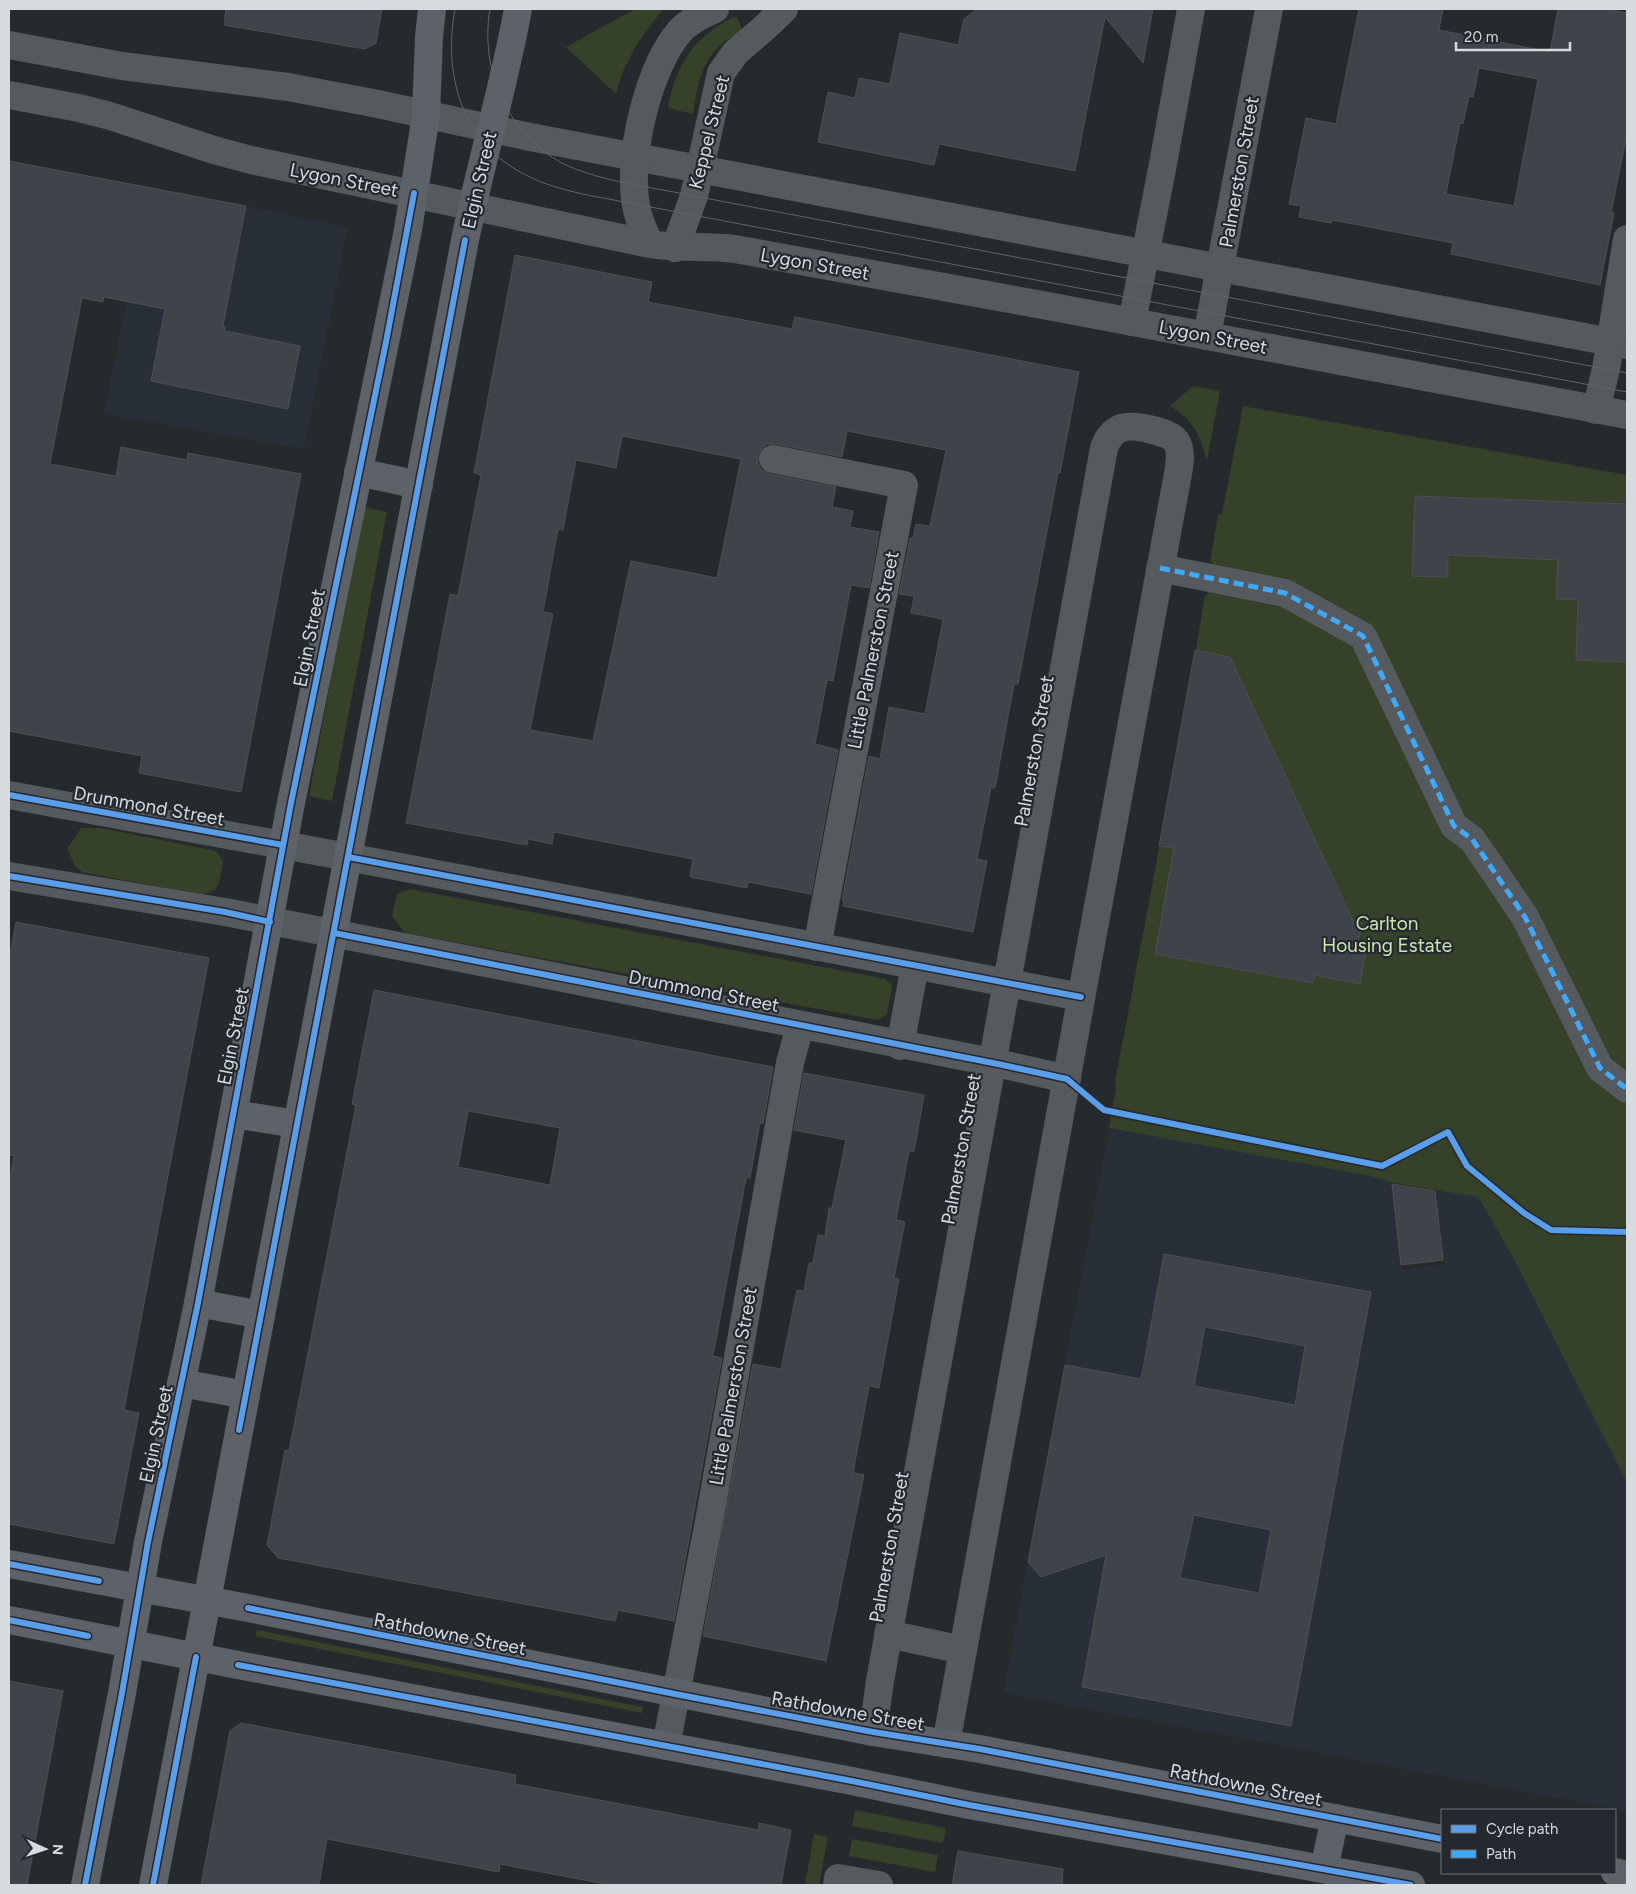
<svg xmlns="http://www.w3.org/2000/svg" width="1636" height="1894" font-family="Figtree,sans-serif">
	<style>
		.built { fill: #292f39 }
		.green { fill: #354129 }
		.building { fill: #40444a; stroke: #4d4f52; fill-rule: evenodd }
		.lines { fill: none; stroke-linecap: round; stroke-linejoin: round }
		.minor { stroke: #56595d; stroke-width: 28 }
		.major { stroke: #5e6167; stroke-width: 28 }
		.tram { stroke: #626568; stroke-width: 1 }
		.quiet { stroke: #3fa9f5; stroke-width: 5; stroke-dasharray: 10 5; stroke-linecap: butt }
		.cycleway-casing { stroke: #25292f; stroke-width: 9 }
		.cycleway { stroke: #5a9eea; stroke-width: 6 }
		.labels { text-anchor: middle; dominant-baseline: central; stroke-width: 4.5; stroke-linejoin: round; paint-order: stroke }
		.street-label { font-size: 19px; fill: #d7dade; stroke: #25292f }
		.park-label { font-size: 19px; fill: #cae7ad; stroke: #25292f }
	</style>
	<rect width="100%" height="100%" fill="#272a2d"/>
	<g class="built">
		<path d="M247,206L348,228L304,449L104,414L126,301L225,319Z"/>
		<path d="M1109,1128L1370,1176L1394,1183L1402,1270L1444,1264L1433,1186L1478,1197L1514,1259L1627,1483V1811L1003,1693Z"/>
	</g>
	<g class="green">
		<path d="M635,9H663L637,44L623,71L616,94L566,47Z"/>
		<path d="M733,17L738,18L742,30C734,36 726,39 719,46C700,65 697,89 693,114L668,108C676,63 693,39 733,17Z"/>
		<path d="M1193,386L1220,391L1207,460C1199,434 1194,420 1170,406Z"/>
		<path d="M1243,406L1627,475V1483L1514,1259L1478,1197L1394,1183L1370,1176L1109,1128L1116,1088L1115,1082L1193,668L1205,595H1207L1213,563L1210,562L1218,514H1222Z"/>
		<path d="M363,507L387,512L332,801L309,796Z"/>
		<path d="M81,828H101L216,851L223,861L219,883L215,890L202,895L82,872L75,866L67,849Z"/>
		<path d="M410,889L886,979L892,986L887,1014L878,1020L405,933L392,916L397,894Z"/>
		<path d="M257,1630L643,1707L642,1713L255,1636Z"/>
		<path d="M855,1810L946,1828L943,1843L852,1826Z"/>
		<path d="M814,1834L828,1837L819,1885H805Z"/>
		<path d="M852,1839L938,1855L935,1872L849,1856Z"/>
	</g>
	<g class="building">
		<path d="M226,9H382L376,43L365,49L224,25Z"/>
		<path d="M977,9H1153L1143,63L1105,17L1075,171L939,144L934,165L818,142L828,92L855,98L859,78L890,84L900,33L958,45L964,19Z"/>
		<path d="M1359,9H1443L1439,30L1550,52L1558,9H1604L1627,13V134L1611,213H1614L1600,285L1451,254L1453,243L1332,220L1331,223L1299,217L1301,206L1289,204L1306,118L1336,124ZM1479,68L1538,79L1514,206L1446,194L1460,123L1463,124L1469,96L1473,97Z"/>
		<path d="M9,161L246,206L223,326L225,327V331L300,346L288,409L151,381L165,309L104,297L103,302L82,298L50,464L116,476L121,447L187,460L188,453L301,474L241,792L139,773L142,756L9,731Z"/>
		<path d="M515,255L652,282L648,302L792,329L795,317L1079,372L1060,473H1058L1018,684H1014L995,788H991L977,859L987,861L973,932L843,906L844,901L842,900L869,756L880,759L889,707L925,714L943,619L911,613L914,596L899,594L910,538H913L916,524L930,526L946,450L847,431L842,457L776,444H768L762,448L758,456V464L762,470L770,474L836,487L832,507L853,511L850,527L879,532L869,588L851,585L833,681L827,680L815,744L838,750L811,894L748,882L747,888L690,877L693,859L554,832L552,844L528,839L527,845L406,823L450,594L458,596L481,475L474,473ZM622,436L741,459L717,578L631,561L593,741L530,730L553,614L543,612L558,529L563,530L576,460L616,468Z"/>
		<path d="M1415,496L1627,504V662L1576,660L1578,600L1556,599L1558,560L1448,555V577L1412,576Z"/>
		<path d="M1195,650L1230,657L1353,921L1362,923L1357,948L1366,950L1360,984L1315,975L1313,983L1155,954L1174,848L1159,846Z"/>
		<path d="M16,922L209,958L124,1410L139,1413L114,1544L9,1524V1185L14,1156L9,1155V961Z"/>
		<path d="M374,990L773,1067L763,1124L760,1123L750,1178H746L713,1356L722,1358L674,1621L618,1610L615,1621L278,1558L267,1545L285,1450L289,1451L340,1188L356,1105L352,1104ZM468,1111L560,1128L550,1185L458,1167Z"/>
		<path d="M804,1073L924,1095L914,1152L909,1151L896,1220L905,1222L894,1278L899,1279L879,1388L869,1386L853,1473L864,1475L826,1661L703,1636L753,1364L781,1369L797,1290L804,1291L809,1263H813L818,1235L825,1236L829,1208H832L846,1140L794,1130Z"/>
		<path d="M1392,1184L1435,1191L1443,1260L1401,1265Z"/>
		<path d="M1164,1254L1371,1292L1291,1726L1082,1687L1106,1555L1041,1577L1028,1562L1065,1365L1141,1379ZM1205,1327L1305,1346L1295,1405L1194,1386ZM1194,1515L1271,1530L1259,1593L1180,1578Z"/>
		<path d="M9,1681L63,1691L27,1885H9Z"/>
		<path d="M241,1723L516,1775L515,1784L758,1830L759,1823L791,1830L781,1885H610L500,1864L499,1872L327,1839L319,1885H201L230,1731Z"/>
		<path d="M958,1851L1063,1869L1062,1885H952Z"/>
	</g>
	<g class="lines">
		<g class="minor">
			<path d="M9,45L122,66L288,87L378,104L530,137L1627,345"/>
			<path d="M9,95L79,108L110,116L214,150L251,160L650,244C678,249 707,245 735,249L1048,306L1627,415"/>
			<path d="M650,244C644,232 638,219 636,205C627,157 648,68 680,31C689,21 703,14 715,9"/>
			<path d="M675,248L694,196L721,73L736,52L762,30L784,9"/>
			<path d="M1132,322L1163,164L1191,9"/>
			<path d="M1207,336L1269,9"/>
			<path d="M1596,410L1606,369L1627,239"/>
			<path d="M773,459L904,485L817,947"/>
			<path d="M1160,568L1285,593L1363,636L1454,826L1472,839L1525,917L1600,1068L1627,1089"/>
			<path d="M9,795L348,857L1081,997"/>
			<path d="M9,876L225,912L992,1062L1067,1079"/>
			<path d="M900,1046L915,966"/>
			<path d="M888,1634L963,1650"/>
			<path d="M873,1732L880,1681L1104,448C1107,439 1112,432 1121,428C1133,424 1168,431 1176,441C1183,452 1179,468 1177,479L1089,955L946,1744"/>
			<path d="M666,1746L710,1516L790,1063L800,1026"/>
			<path d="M837,1885L838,1878L879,1885"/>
		</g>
		<g class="major">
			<path d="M358,472L419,485"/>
			<path d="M233,1114L297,1124"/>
			<path d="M198,1303L261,1315"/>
			<path d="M181,1383L246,1395"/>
			<path d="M9,1564L248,1608L873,1732L980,1749L1442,1839"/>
			<path d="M9,1620L238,1665L852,1781L969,1805L1411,1885"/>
			<path d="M1324,1869L1335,1818"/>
			<path d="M1615,1872L1627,1875"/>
			<path d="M85,1885L122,1693L148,1542L198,1303L291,803L408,230L426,115L429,37L432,9"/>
			<path d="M153,1885L465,240C481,162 504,86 518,9"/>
		</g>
		<g class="tram">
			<path d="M455,9C443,74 461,142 524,174C542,184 562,189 582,194L1627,392"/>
			<path d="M490,9C478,77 515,149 581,171C617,184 657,188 694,196L1627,373"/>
		</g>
		<path class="quiet" d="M1160,568L1285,593L1363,636L1454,826L1472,839L1525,917L1600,1068L1627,1089"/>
		<g class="cycleway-casing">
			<g id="cycleway">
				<path d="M9,795L283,845"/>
				<path d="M348,857L1081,997"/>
				<path d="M9,876L225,912L270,922"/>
				<path d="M334,933L998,1064L1067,1079L1104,1110L1382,1166L1448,1132L1467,1166L1524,1213L1551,1230L1627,1232"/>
				<path d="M239,1430L465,240"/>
				<path d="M9,1564L99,1581"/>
				<path d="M248,1608L675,1694L873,1732L980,1749L1442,1839"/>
				<path d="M9,1620L88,1636"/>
				<path d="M238,1665L852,1781L969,1805L1411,1885"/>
				<path d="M85,1885L122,1693L148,1542L198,1303L291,803L386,342L414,193"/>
				<path d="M153,1885L196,1657"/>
			</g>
		</g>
		<use href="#cycleway" class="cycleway"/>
	</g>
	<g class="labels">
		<g class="street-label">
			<text transform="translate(709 132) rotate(-76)">Keppel Street</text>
			<text transform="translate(1239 172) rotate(-80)">Palmerston Street</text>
			<text transform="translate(344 180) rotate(11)">Lygon Street</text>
			<text transform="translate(479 180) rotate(-77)">Elgin Street</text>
			<text transform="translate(815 264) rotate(10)">Lygon Street</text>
			<text transform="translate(1213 337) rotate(11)">Lygon Street</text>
			<text transform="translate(309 638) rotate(-79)">Elgin Street</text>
			<text transform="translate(873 650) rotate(-79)">Little Palmerston Street</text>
			<text transform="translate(1034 751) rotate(-80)">Palmerston Street</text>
			<text transform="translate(149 806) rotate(10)">Drummond Street</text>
			<text transform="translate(704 991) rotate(11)">Drummond Street</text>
			<text transform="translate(233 1036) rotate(-79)">Elgin Street</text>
			<text transform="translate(961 1149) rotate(-80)">Palmerston Street</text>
			<text transform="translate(733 1386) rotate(-80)">Little Palmerston Street</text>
			<text transform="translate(156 1434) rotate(-78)">Elgin Street</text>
			<text transform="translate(889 1547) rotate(-80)">Palmerston Street</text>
			<text transform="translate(450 1634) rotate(11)">Rathdowne Street</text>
			<text transform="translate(848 1711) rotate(10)">Rathdowne Street</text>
			<text transform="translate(1246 1785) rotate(11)">Rathdowne Street</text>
		</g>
		<g class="park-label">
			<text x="1387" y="923">Carlton<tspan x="1387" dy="22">Housing Estate</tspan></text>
		</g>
	</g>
	<rect width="1636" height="1894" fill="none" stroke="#d7dade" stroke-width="20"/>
	<rect x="1441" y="1809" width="175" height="65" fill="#25292f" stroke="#6c7075"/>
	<rect x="1451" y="1825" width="25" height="8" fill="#5a9eea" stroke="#6c7075"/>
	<text x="1486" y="1834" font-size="15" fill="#d7dade">Cycle path</text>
	<rect x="1451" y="1850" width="25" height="8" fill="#3fa9f5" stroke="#6c7075"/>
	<text x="1486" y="1859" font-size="15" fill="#d7dade">Path</text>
	<g transform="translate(45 1849) rotate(93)" stroke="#25292f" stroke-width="4" paint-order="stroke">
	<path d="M0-4L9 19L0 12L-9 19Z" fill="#d7dade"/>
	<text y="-8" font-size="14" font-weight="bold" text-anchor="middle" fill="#d7dade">N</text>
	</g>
	<path d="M1456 42v8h114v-8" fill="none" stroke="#d7dade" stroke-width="2.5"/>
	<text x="1464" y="42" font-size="15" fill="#d7dade" stroke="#25292f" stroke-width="4" paint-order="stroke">20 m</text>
</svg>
